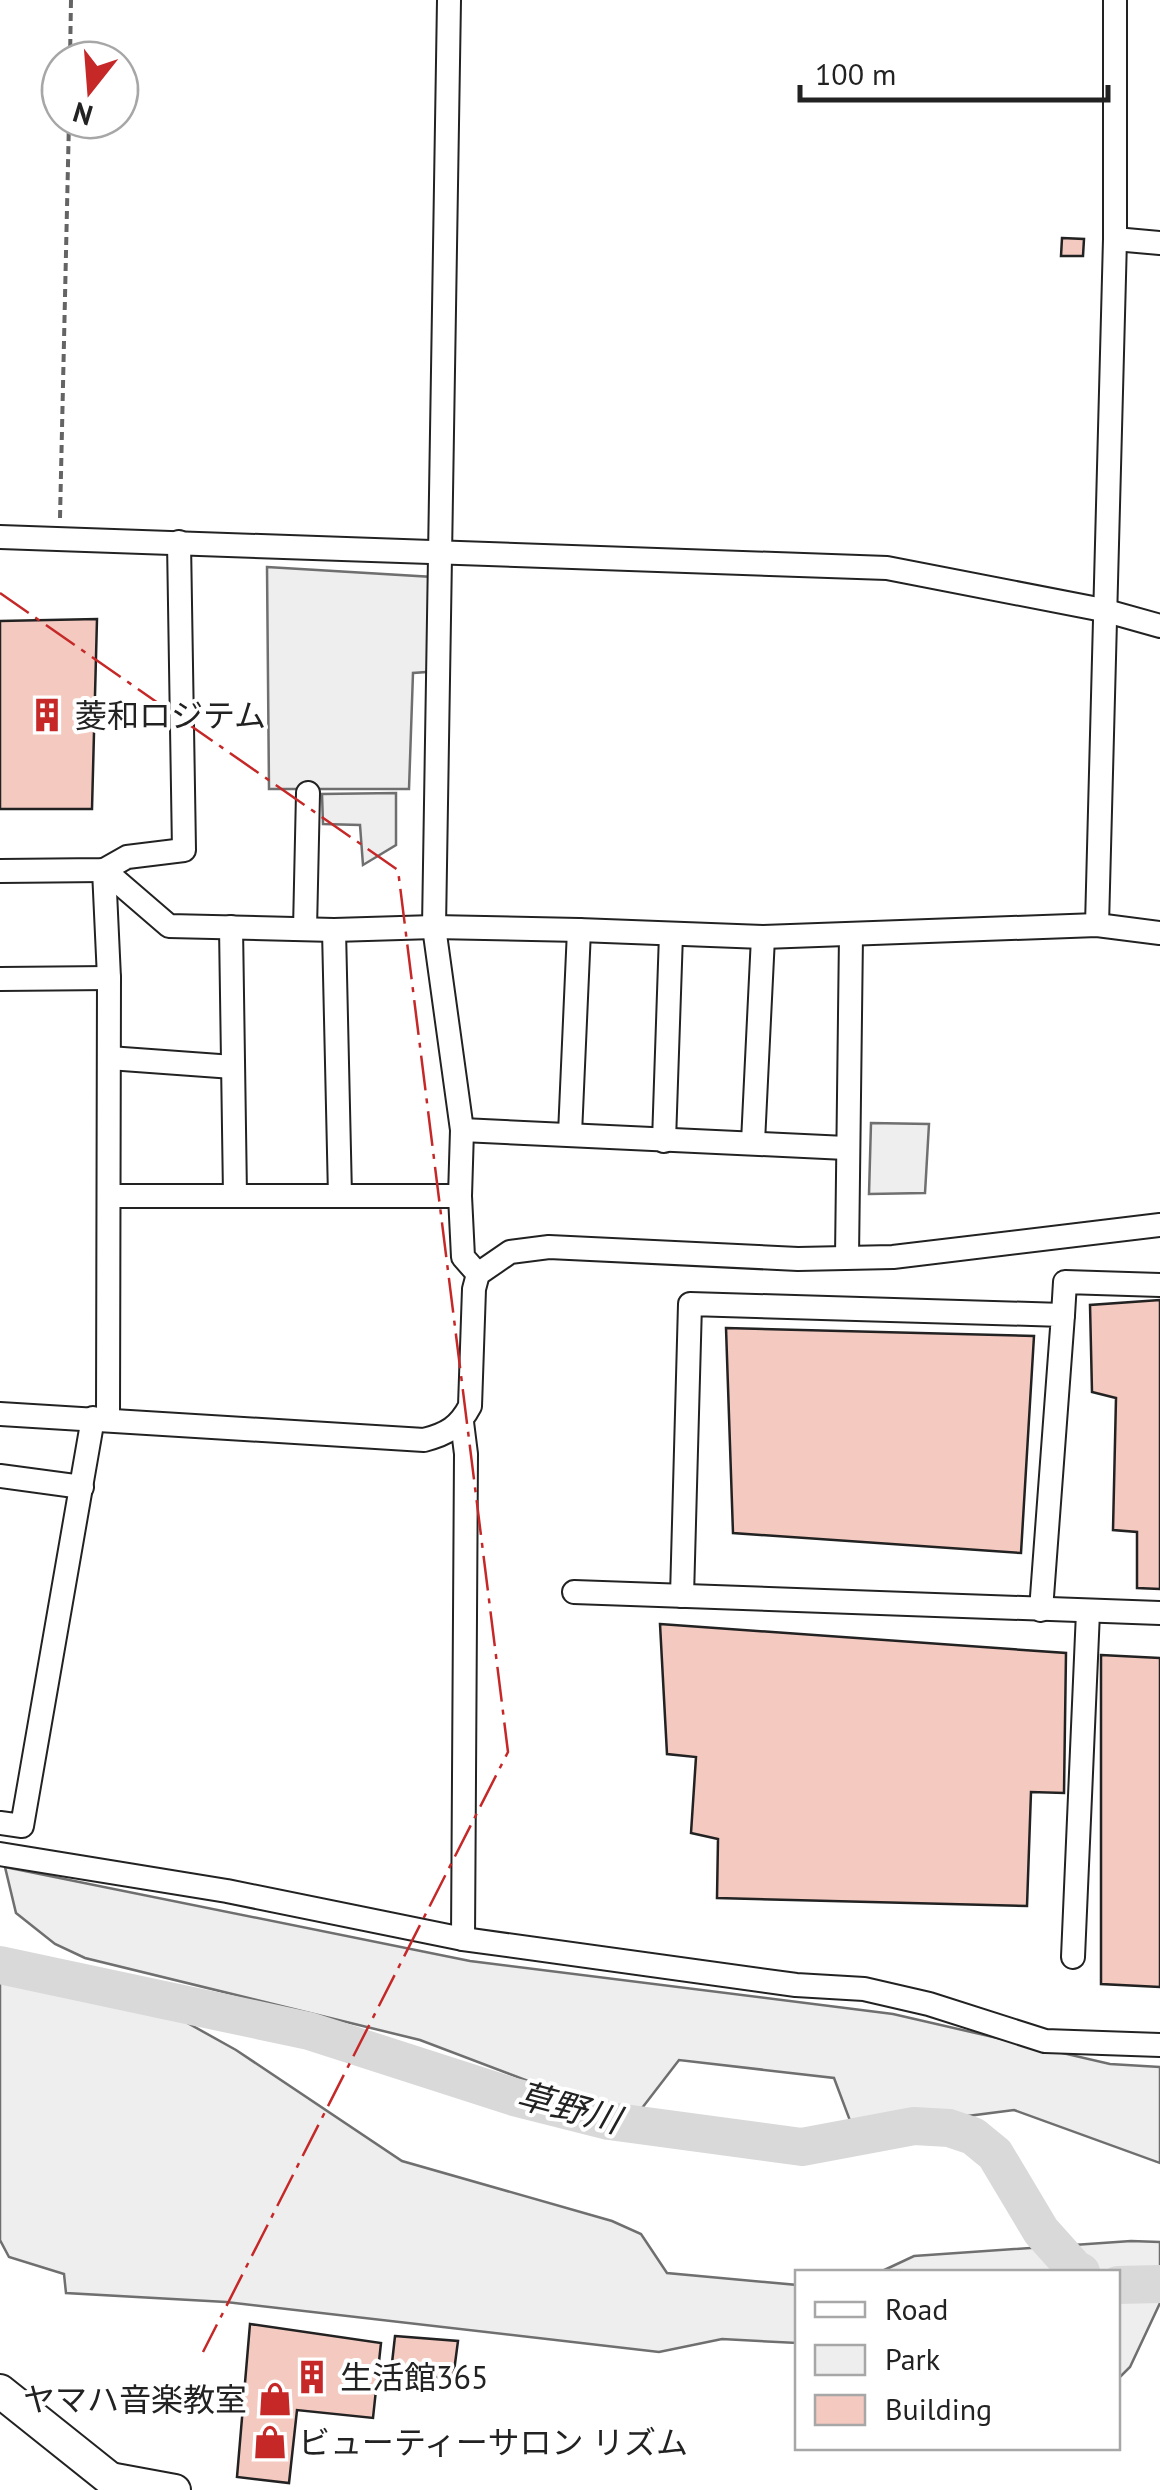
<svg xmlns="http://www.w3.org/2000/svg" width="1160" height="2490" font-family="'PT Sans','Noto Sans JP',sans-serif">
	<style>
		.green { fill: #eee; stroke: #6f6f6f; stroke-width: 2.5 }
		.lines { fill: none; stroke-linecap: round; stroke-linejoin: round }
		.river { stroke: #d9d9d9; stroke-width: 38 }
		.building { fill: #f3c9c0; stroke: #222; stroke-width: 2.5 }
		.minor-casing { stroke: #222; stroke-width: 26 }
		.major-casing { stroke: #222; stroke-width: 34 }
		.highway-casing { stroke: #222; stroke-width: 36 }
		.path { stroke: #646464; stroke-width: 4; stroke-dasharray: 8 5; stroke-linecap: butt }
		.minor { stroke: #fff; stroke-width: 22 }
		.major { stroke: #fff; stroke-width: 30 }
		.highway { stroke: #fff; stroke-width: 32 }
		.power { stroke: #c62828; stroke-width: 2.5; stroke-dasharray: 35 8 5 8; stroke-linecap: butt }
		.labels { text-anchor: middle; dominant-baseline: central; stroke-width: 8; stroke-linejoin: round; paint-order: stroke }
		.poi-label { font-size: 32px; fill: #222; stroke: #fff; text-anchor: start }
		.water-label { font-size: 35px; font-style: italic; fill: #222; stroke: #fff }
	</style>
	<rect width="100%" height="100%" fill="#fff"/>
	<g class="green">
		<path d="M267,567L433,577L441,671L413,673L409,789H269Z"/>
		<path d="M396,793V845L363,865L360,825L323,824L322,794Z"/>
		<path d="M871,1123L929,1124L925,1193L869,1194Z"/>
		<path d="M5,1867L470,1961L893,2014L1110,2064L1160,2067V2163L1014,2110L968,2116L956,2144L852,2126L834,2078L679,2060L639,2112L607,2111L420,2040L85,1958L55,1944L16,1913Z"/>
		<path d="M0,1982L157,2006L236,2050L402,2161L612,2221L641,2234L667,2273L797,2285V2343L722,2339L659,2352L226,2302L66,2293L64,2274L9,2257L0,2240Z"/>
		<path d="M1131,2241L1160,2242V2303L1130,2367L1118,2379V2272H880L914,2256Z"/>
	</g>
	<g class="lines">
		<g class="river">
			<path d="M0,1965L309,2031L514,2097L609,2121L802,2147L914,2126L949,2128L973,2136L995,2154L1041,2231L1075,2269L1081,2272"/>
			<path d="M1118,2285L1160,2284"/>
		</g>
	</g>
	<g class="building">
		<path d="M1062,238L1084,239L1083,256H1061Z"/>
		<path d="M97,619L92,809H0V621Z"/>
		<path d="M1160,1300V1589L1137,1588V1532L1113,1530L1116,1398L1092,1392L1090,1305Z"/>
		<path d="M726,1328L1034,1336L1021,1553L733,1533Z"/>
		<path d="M660,1624L1066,1653L1064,1793L1031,1792L1027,1906L717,1898L718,1839L691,1833L696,1757L667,1754Z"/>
		<path d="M1101,1655L1160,1658V1987L1101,1984Z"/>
		<path d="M250,2324L381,2343L373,2418L297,2410L289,2483L237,2477Z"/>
		<path d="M395,2336L458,2341L453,2379L391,2372Z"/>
	</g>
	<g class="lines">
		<g class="minor-casing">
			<g id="minor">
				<path d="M449,0L434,927L462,1130L460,1196L463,1257L478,1274"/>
				<path d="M1115,239L1160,243"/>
				<path d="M0,537L887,568L1103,610L1160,626"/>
				<path d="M104,870L169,926L334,930L434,927L579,930L763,937L1097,925L1160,933"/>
				<path d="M104,870L109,978L108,1418"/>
				<path d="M0,871L104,870L127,857L184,850L179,542"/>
				<path d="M1097,925L1115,239V0"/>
				<path d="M231,927L235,1195"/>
				<path d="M305,929L308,793"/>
				<path d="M334,930L340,1196"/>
				<path d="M0,979L109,978"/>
				<path d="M109,1058L233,1067"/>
				<path d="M462,1130L846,1148"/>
				<path d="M570,1134L579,930"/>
				<path d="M664,1141L671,934"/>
				<path d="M753,1142L763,937"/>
				<path d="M111,1196H460"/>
				<path d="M847,1257L851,935"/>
				<path d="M1063,1315L1065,1282L1160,1285"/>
				<path d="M0,1414L424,1440C447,1434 459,1427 470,1406L474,1289L478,1274L510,1252L549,1247L798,1259L893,1257L1160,1225"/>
				<path d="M462,1422L466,1454L463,1939"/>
				<path d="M0,1476L82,1487"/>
				<path d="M574,1592L1160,1613"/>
				<path d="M682,1596L690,1304L1063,1315L1041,1610"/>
				<path d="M0,1823L22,1826L93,1418"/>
				<path d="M0,1854L227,1891L463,1939L796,1985L864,1989L929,2004L1045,2041L1160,2045"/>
				<path d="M1073,1957L1088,1612"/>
			</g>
		</g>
		<g class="major-casing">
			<path id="major" d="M110,2478L175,2490"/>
		</g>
		<g class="highway-casing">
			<path id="highway" d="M0,2391L124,2490"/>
		</g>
		<g class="path">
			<path d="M70,60L71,0"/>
			<path d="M60,518L69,120"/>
		</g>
		<use href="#minor" class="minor"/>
		<use href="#major" class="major"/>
		<use href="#highway" class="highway"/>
		<path class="power" d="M0,593L398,870L508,1752L203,2352"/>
	</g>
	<defs>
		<g id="building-bare" transform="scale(2.7)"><path d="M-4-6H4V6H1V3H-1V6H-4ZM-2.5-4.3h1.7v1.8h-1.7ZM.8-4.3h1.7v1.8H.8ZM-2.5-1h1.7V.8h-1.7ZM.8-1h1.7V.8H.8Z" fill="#c62828" stroke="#fff" stroke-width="2.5" paint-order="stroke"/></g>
		<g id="shop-bare" transform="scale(2.7)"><path d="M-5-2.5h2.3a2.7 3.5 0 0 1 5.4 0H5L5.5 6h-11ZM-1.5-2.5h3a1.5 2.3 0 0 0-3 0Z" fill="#c62828" stroke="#fff" stroke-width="2.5" paint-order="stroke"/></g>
	</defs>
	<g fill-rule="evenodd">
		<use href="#building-bare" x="47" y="715"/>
		<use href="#building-bare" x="312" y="2377"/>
		<use href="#shop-bare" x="275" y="2399"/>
		<use href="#shop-bare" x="270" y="2442"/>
	</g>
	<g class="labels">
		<g class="poi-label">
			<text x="75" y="715">菱和ロジテム</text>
			<text x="340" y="2377">生活館365</text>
			<text x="247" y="2399" text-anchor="end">ヤマハ音楽教室</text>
			<text x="298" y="2442">ビューティーサロン リズム</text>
		</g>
		<g class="water-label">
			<text transform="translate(569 2107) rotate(15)">草野川</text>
		</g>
	</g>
	<rect x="795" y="2270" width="325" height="180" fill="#ffffff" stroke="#a7a7a7" stroke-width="2.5"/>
	<rect x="815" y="2302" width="50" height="15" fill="#ffffff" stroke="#a7a7a7" stroke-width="2.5"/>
	<text x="885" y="2320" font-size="30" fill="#222222">Road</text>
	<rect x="815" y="2345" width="50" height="30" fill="#eeeeee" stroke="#a7a7a7" stroke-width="2.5"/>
	<text x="885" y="2370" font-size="30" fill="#222222">Park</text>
	<rect x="815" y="2395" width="50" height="30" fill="#f3c9c0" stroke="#a7a7a7" stroke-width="2.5"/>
	<text x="885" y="2420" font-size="30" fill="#222222">Building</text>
	<g transform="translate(90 90) rotate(197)"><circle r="48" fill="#ffffff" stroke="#a7a7a7" stroke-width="2.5"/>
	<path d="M0-8L18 38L0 25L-18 38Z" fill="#c62828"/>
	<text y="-15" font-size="28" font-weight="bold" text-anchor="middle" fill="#222222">N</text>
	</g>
	<path d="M800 85v15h308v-15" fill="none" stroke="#222222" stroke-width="5"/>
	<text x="815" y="85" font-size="30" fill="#222222" stroke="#ffffff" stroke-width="8" paint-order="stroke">100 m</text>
</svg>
